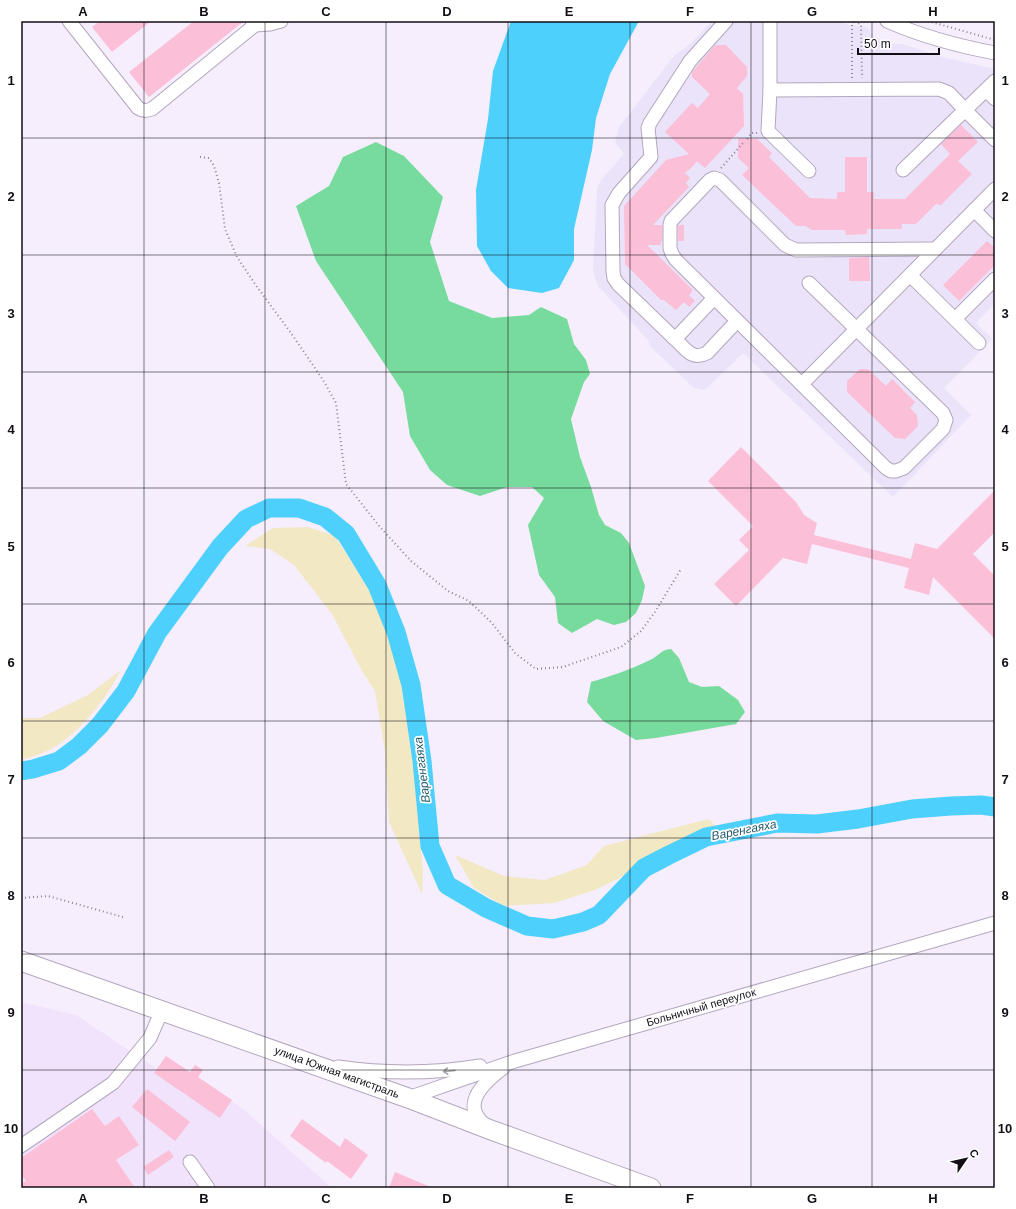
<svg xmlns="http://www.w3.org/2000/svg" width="1016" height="1209" font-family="Arial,sans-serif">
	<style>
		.commercial { fill: #ebe3f9 }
		.built { fill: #f1e3fc }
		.green { fill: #78db9e }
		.sand { fill: #f2e8c3 }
		.water { fill: #4ed0fc }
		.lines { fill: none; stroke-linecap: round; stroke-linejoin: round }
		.river { stroke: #4ed0fc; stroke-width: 19 }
		.building { fill: #fbbfd8 }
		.minor-casing { stroke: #b3a6be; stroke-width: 15 }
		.highway-casing { stroke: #b3a6be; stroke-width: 21 }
		.path { stroke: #8c8692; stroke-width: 2; stroke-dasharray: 1 3; stroke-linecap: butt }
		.minor { stroke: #fff; stroke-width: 13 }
		.highway { stroke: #fff; stroke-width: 19 }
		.oneway { stroke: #a19fa2 }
		.grid { fill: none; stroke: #130e16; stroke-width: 1; stroke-opacity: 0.55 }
		.labels { text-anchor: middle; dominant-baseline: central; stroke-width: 3.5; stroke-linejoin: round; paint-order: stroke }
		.street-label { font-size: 11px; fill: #130e16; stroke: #fff }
		.water-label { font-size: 12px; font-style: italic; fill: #285d6f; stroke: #fff }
		.neatline { fill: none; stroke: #130e16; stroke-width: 1.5 }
		.grid-label { font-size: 13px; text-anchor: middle; font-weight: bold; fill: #130e16 }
	</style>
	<rect width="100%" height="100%" fill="#f6eefd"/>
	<path class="commercial" d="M712,21H840L848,25L867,27L875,38L893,44H902L946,58L995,69V199L992,202L995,206V304L976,323L992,339L944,388L971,415L893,497L743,353L705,390L694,388L651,347L648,340L598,286L593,272L597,188L601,180L624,154L615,142L619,127L674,56L691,43Z"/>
	<path class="built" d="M21,1002L76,1015L157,1069L166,1056L190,1072L195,1065L203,1070L198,1077L243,1109L332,1188H21Z"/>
	<g class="green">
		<path d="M376,142L404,156L443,197L430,242L449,301L492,318L529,315L541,307L567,319L574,344L586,360L590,374L584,382L571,419L580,457L591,487L599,515L605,525L621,533L629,543L645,586L642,600L636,613L626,622L614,625L597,619L572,633L558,623L555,597L539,575L528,525L544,498L532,487H507L480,496L447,485L430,470L410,436L403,392L316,261L296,206L329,186L343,157Z"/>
		<path d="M671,649L679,658L689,682L702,687L719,686L738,700L745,712L736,724L656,738L636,740L603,721L587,702L591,682C611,676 630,670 650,660C659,656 660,650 671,649Z"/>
	</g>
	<g class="sand">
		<path d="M308,527L335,536L379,606L399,671L413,763L423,873L422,894L389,822L385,752L375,691L362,671L332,614L294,565L270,549L245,546L273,528Z"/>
		<path d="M121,670C105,700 81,732 51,749C44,753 34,756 25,759H21V718H40L88,695Z"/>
		<path d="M708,819L715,825L643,863L638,869L595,890L554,903L504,906L474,888L455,855L504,876L545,880L587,865L604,846Z"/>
	</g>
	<path class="water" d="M511,21H639L610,74L596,118L592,150L574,229V260L559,288L542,293L508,288L491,271L477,246L476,190L488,119L493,71Z"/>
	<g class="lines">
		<path class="river" d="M21,771L33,769L59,761L79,746L100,725L126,691L157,633L220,547L246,519L269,508H299L325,517L346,534L377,585L396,632L411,685L422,761L430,846L447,885L486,908L527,926L553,929L583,922L599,915L644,868L669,855L706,837L777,823L817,824L858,819L912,809L951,806L981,805L995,807"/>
	</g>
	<g class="building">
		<path d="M100,21H151L112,52L92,27Z"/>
		<path d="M194,21H244L149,97L129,72Z"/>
		<path d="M715,45H726L747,67V76L737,88L743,94L744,126L705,168L697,161L691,168L685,173L690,178L686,183L689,187L653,225H662V241H661V245H647L693,290L689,295L695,301L689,307L684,302L676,310L664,300H661L625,264L624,206L666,160L689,154L665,132L692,103L698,108L710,94L692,77V72Z"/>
		<path d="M961,125L978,142L958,161L972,174L941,205L936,204L916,224H902V229H867V234L846,235L845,230H812L805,226H796L742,175L749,168L738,158V138L757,139L772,153L769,157L810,198L837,199V192H845V157H867V192H874V199H905L950,154L941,144Z"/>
		<rect x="678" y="225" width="6" height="16"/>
		<path d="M987,241L995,248V265L959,301L943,285Z"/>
		<path d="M869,257L870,281H849V258Z"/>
		<path d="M860,369H868L886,386L892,379L915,402L910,408L917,415L918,426L905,439L895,438L847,392V381Z"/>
		<path d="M741,447L796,502L804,515L817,523L814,535L911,559L915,543L937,549L995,490V532L973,554L995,576V639L933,577L929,595L904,588L909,568L812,544L807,564L783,558L736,606L714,584L749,550L739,540L753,526L708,481Z"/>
		<path d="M166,1056L190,1072L195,1065L203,1070L198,1077L232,1100L220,1118L154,1073Z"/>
		<path d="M147,1089L190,1122L175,1141L132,1107Z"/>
		<path d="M92,1109L105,1126L119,1116L139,1145L116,1160L135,1188H21V1184L26,1181L21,1174V1158Z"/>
		<path d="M302,1119L340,1147L345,1138L368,1155L351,1179L327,1161L326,1163L290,1136Z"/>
		<path d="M169,1150L174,1157L148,1175L143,1167Z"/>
		<path d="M395,1172L433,1188H389Z"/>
	</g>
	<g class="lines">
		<g class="minor-casing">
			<g id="minor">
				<path d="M69,21L138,108C143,111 146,111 152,109L255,25L252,21"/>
				<path d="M770,21V90L939,89L949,93L965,110L903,170"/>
				<path d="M887,21C921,36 958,46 995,53"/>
				<path d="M255,25L270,24L281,21"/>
				<path d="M995,81L965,110L995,140"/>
				<path d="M770,90L768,131L809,171"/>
				<path d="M986,90L995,99"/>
				<path d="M974,210L995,231"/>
				<path d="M910,275L979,343"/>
				<path d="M809,283L943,413L946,420L943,429L904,468L896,471H891L886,468L676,260L672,254L670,248V225L671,221L710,180L714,178L720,180L785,245L796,250L935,249"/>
				<path d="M714,298L675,339L618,284L614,278L613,271L612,205L619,193L651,157L648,128L650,123L690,61L726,21"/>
				<path d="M955,319L995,279"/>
				<path d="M675,339C686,349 692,361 707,353L737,321"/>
				<path d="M802,384L995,189"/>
				<path d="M338,1067C387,1074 431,1074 480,1066"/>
				<path d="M408,1098L515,1061L995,923"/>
				<path d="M488,1127C458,1106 483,1083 503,1068"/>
				<path d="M21,1146L113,1083L150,1038L162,1010"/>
				<path d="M190,1162L208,1188"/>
			</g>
		</g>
		<g class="highway-casing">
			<path id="highway" d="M21,961L408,1098L491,1130L651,1188"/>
		</g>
		<g class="path">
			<path d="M855,21L861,25L862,78"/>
			<path d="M928,21L995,40"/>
			<path d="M852,78V23L855,21"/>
			<path d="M747,139L752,133H757"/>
			<path d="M200,157L209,158L214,166L219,183L225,229L237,257L255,284L291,333L323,380L336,403L346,484L380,527L411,561L448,591L469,601L492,623L515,653L536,669L563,667L621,647L641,631L655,612L681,569"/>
			<path d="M721,168L743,143"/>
			<path d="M21,898L48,896L123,917"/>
		</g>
		<use href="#minor" class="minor"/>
		<use href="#highway" class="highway"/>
	</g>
	<defs><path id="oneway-shaft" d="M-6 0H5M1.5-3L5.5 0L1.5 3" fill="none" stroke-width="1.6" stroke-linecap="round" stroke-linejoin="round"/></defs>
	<use class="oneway" href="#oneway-shaft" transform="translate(449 1071) rotate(175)"/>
	<path class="grid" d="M144,21V1188M265,21V1188M386,21V1188M508,21V1188M630,21V1188M751,21V1188M872,21V1188M21,138H995M21,255H995M21,372H995M21,488H995M21,604H995M21,721H995M21,838H995M21,954H995M21,1070H995"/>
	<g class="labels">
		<g class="street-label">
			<text transform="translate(701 1007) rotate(-16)">Больничный переулок</text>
			<text transform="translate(337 1072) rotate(20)">улица Южная магистраль</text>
		</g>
		<g class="water-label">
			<text transform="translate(422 770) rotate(-97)">Варенгаяха</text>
			<text transform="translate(744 830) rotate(-11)">Варенгаяха</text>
		</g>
	</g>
	<rect width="1016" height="1209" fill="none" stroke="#ffffff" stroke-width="44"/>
	<g transform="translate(966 1159) rotate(56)" stroke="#ffffff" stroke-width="3" paint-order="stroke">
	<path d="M0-3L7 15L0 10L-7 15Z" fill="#130e16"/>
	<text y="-6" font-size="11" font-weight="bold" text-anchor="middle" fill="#130e16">С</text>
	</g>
	<path d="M858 48v6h81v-6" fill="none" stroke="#130e16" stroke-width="2"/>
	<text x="864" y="48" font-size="12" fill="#130e16" stroke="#ffffff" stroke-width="3" paint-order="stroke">50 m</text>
	<rect x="22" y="22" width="972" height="1165" class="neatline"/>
	<g class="grid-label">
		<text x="83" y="16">A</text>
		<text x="204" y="16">B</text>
		<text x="326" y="16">C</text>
		<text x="447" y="16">D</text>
		<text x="569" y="16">E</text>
		<text x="690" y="16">F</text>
		<text x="812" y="16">G</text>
		<text x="933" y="16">H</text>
		<text x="11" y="85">1</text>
		<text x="1005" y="85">1</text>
		<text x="11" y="201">2</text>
		<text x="1005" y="201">2</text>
		<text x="11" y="318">3</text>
		<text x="1005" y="318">3</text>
		<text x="11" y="434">4</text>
		<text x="1005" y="434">4</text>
		<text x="11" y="551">5</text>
		<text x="1005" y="551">5</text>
		<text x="11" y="667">6</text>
		<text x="1005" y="667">6</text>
		<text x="11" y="784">7</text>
		<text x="1005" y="784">7</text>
		<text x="11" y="900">8</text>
		<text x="1005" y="900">8</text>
		<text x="11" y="1017">9</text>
		<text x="1005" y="1017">9</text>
		<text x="11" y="1133">10</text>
		<text x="1005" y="1133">10</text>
		<text x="83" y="1203">A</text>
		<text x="204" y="1203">B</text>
		<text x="326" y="1203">C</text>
		<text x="447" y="1203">D</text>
		<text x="569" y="1203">E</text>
		<text x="690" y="1203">F</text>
		<text x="812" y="1203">G</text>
		<text x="933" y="1203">H</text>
	</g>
</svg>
